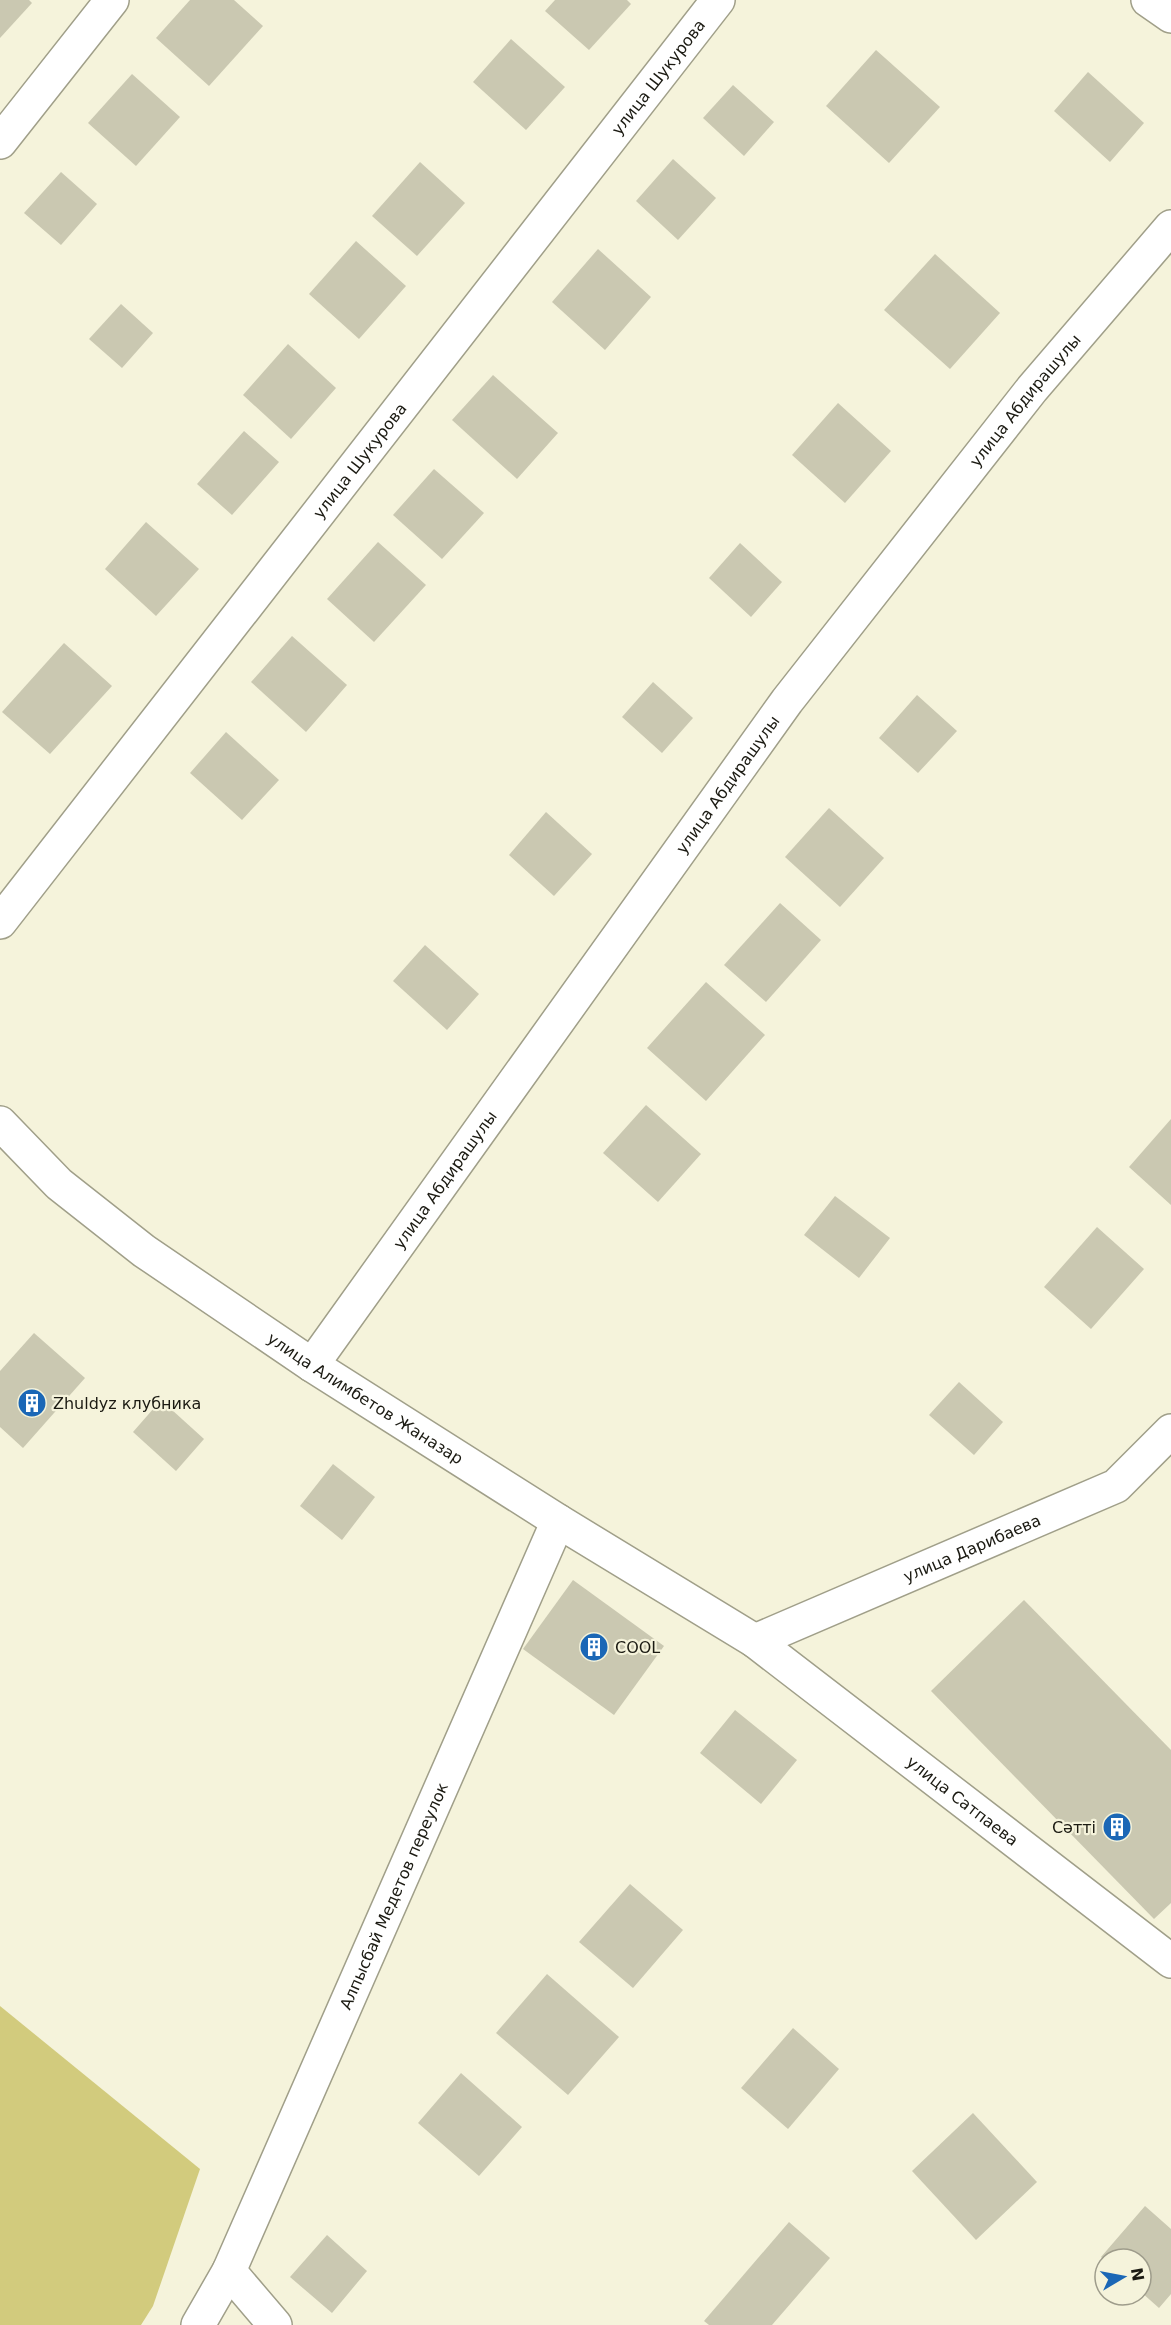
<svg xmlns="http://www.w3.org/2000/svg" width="1171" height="2325" font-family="'DejaVu Sans',sans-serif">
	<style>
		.green { fill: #d2cb7d }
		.building { fill: #cac8b1 }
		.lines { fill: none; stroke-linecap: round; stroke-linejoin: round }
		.minor-casing { stroke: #a09f89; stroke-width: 36 }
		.minor { stroke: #fff; stroke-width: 33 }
		.labels { text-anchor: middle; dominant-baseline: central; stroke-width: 4.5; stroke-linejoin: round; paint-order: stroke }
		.street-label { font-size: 16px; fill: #1b1a12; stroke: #f5f3db }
		.poi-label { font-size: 16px; fill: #1b1a12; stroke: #f5f3db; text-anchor: start }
	</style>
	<rect width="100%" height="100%" fill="#f5f3db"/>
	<path class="green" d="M0,2006L200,2169L153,2306L141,2325H0Z"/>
	<g class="building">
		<path d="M0,0H29L32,3L0,38Z"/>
		<path d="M190,0H234L263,26L209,86L156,38Z"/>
		<path d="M555,0H627L631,4L589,50L545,11Z"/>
		<path d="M511,39L565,87L526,130L473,82Z"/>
		<path d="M876,50L940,107L889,163L826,106Z"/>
		<path d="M1088,72L1144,123L1110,162L1054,111Z"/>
		<path d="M132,74L180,117L136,166L88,123Z"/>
		<path d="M733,85L774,122L744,156L703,118Z"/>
		<path d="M673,159L716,198L678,240L636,201Z"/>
		<path d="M420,162L465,203L417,256L372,216Z"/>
		<path d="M61,172L97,204L61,245L24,213Z"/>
		<path d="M356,241L406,286L359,339L309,294Z"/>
		<path d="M598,249L651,297L605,350L552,302Z"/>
		<path d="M935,254L1000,313L950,369L884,310Z"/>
		<path d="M121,304L153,333L122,368L89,339Z"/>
		<path d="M288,344L336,388L291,439L243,395Z"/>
		<path d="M493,375L558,433L517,479L452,420Z"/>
		<path d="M838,403L891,451L845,503L792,455Z"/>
		<path d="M244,431L279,462L232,515L197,484Z"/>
		<path d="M434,469L484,513L442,559L393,515Z"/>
		<path d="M146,522L199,569L156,616L105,569Z"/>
		<path d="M378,542L426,585L374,642L327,599Z"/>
		<path d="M740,543L782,582L751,617L709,578Z"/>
		<path d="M292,636L347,685L306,732L251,682Z"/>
		<path d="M64,643L112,686L50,754L2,712Z"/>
		<path d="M653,682L693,718L662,753L622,717Z"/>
		<path d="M917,695L957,731L918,773L879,738Z"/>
		<path d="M226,732L279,780L242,820L190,773Z"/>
		<path d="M829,808L884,858L840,907L785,857Z"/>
		<path d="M546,812L592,854L554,896L509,855Z"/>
		<path d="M780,903L821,940L766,1002L724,965Z"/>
		<path d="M425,945L479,994L447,1030L393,981Z"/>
		<path d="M706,982L765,1035L706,1101L647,1048Z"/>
		<path d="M646,1105L701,1154L658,1202L603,1153Z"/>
		<path d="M1171,1119V1205L1129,1167Z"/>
		<path d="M835,1196L890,1238L859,1278L804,1235Z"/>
		<path d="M1097,1227L1144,1269L1091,1329L1044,1287Z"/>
		<path d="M34,1333L85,1378L23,1448L0,1427V1371Z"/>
		<path d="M959,1382L1003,1422L974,1455L929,1415Z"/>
		<path d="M161,1400L204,1439L176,1471L133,1432Z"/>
		<path d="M333,1464L375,1497L342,1540L300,1506Z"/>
		<path d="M573,1580L664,1646L614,1715L523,1649Z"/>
		<path d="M1024,1600L1171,1750V1903L1154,1919L931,1691Z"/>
		<path d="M735,1710L797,1760L761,1804L700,1753Z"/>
		<path d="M630,1884L683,1930L633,1988L579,1942Z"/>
		<path d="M547,1974L619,2037L568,2095L496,2033Z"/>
		<path d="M793,2028L839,2069L788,2129L741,2088Z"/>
		<path d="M461,2073L522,2127L479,2176L418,2123Z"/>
		<path d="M973,2113L1037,2182L976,2240L912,2171Z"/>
		<path d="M1145,2206L1171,2229V2294L1159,2308L1141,2292V2259H1105V2261L1101,2257Z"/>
		<path d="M789,2222L830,2258L772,2325H709L704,2321Z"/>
		<path d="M327,2235L367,2271L332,2313L290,2277Z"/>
	</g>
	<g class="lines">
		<g class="minor-casing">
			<g id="minor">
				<path d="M1148,0L1171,16"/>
				<path d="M0,142L112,0"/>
				<path id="s1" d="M0,922L718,0"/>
				<path id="s2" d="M0,1123L59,1184L144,1251L312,1365L558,1521L755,1641L1171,1961"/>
				<path id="s3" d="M312,1365L787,701L1032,389L1171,227"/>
				<path id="s4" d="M755,1641L1116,1486L1171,1431"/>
				<path d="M229,2271L275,2325"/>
				<path id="s5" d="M198,2325L229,2271L558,1521"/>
			</g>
		</g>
		<use href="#minor" class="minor"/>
	</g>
	<defs>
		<g id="building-disc" transform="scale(1.5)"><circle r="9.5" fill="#1b67b6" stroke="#f5f3db"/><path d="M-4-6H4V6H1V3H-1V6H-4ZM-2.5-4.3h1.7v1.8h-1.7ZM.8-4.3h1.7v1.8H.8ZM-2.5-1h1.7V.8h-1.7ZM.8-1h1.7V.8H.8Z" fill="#fff"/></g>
	</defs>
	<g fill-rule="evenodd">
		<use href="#building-disc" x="32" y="1403"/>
		<use href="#building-disc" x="594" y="1647"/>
		<use href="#building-disc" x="1117" y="1827"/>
	</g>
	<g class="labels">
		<g class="street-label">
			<text stroke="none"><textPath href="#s1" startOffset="1071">улица Шукурова</textPath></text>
			<text stroke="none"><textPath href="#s3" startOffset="1200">улица Абдирашулы</textPath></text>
			<text stroke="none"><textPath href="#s1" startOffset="585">улица Шукурова</textPath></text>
			<text stroke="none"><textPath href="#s3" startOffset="714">улица Абдирашулы</textPath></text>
			<text stroke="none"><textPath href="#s3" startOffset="228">улица Абдирашулы</textPath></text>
			<text stroke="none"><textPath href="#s2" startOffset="459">улица Алимбетов Жаназар</textPath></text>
			<text stroke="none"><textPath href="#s4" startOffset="236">улица Дарибаева</textPath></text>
			<text stroke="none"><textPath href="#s2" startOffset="1180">улица Сатпаева</textPath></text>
			<text stroke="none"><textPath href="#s5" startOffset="472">Алпысбай Медетов переулок</textPath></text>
		</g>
		<g class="poi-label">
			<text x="53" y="1403">Zhuldyz клубника</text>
			<text x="615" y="1647">COOL</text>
			<text x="1096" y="1827" text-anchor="end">Сәтті</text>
		</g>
	</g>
	<g transform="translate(1123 2277) rotate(80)"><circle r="28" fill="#f5f3db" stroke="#9e9c8b" stroke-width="1.5"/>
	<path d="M0-4.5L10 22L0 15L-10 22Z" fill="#1b67b6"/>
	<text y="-9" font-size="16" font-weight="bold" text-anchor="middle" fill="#1b1a12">N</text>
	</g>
</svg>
